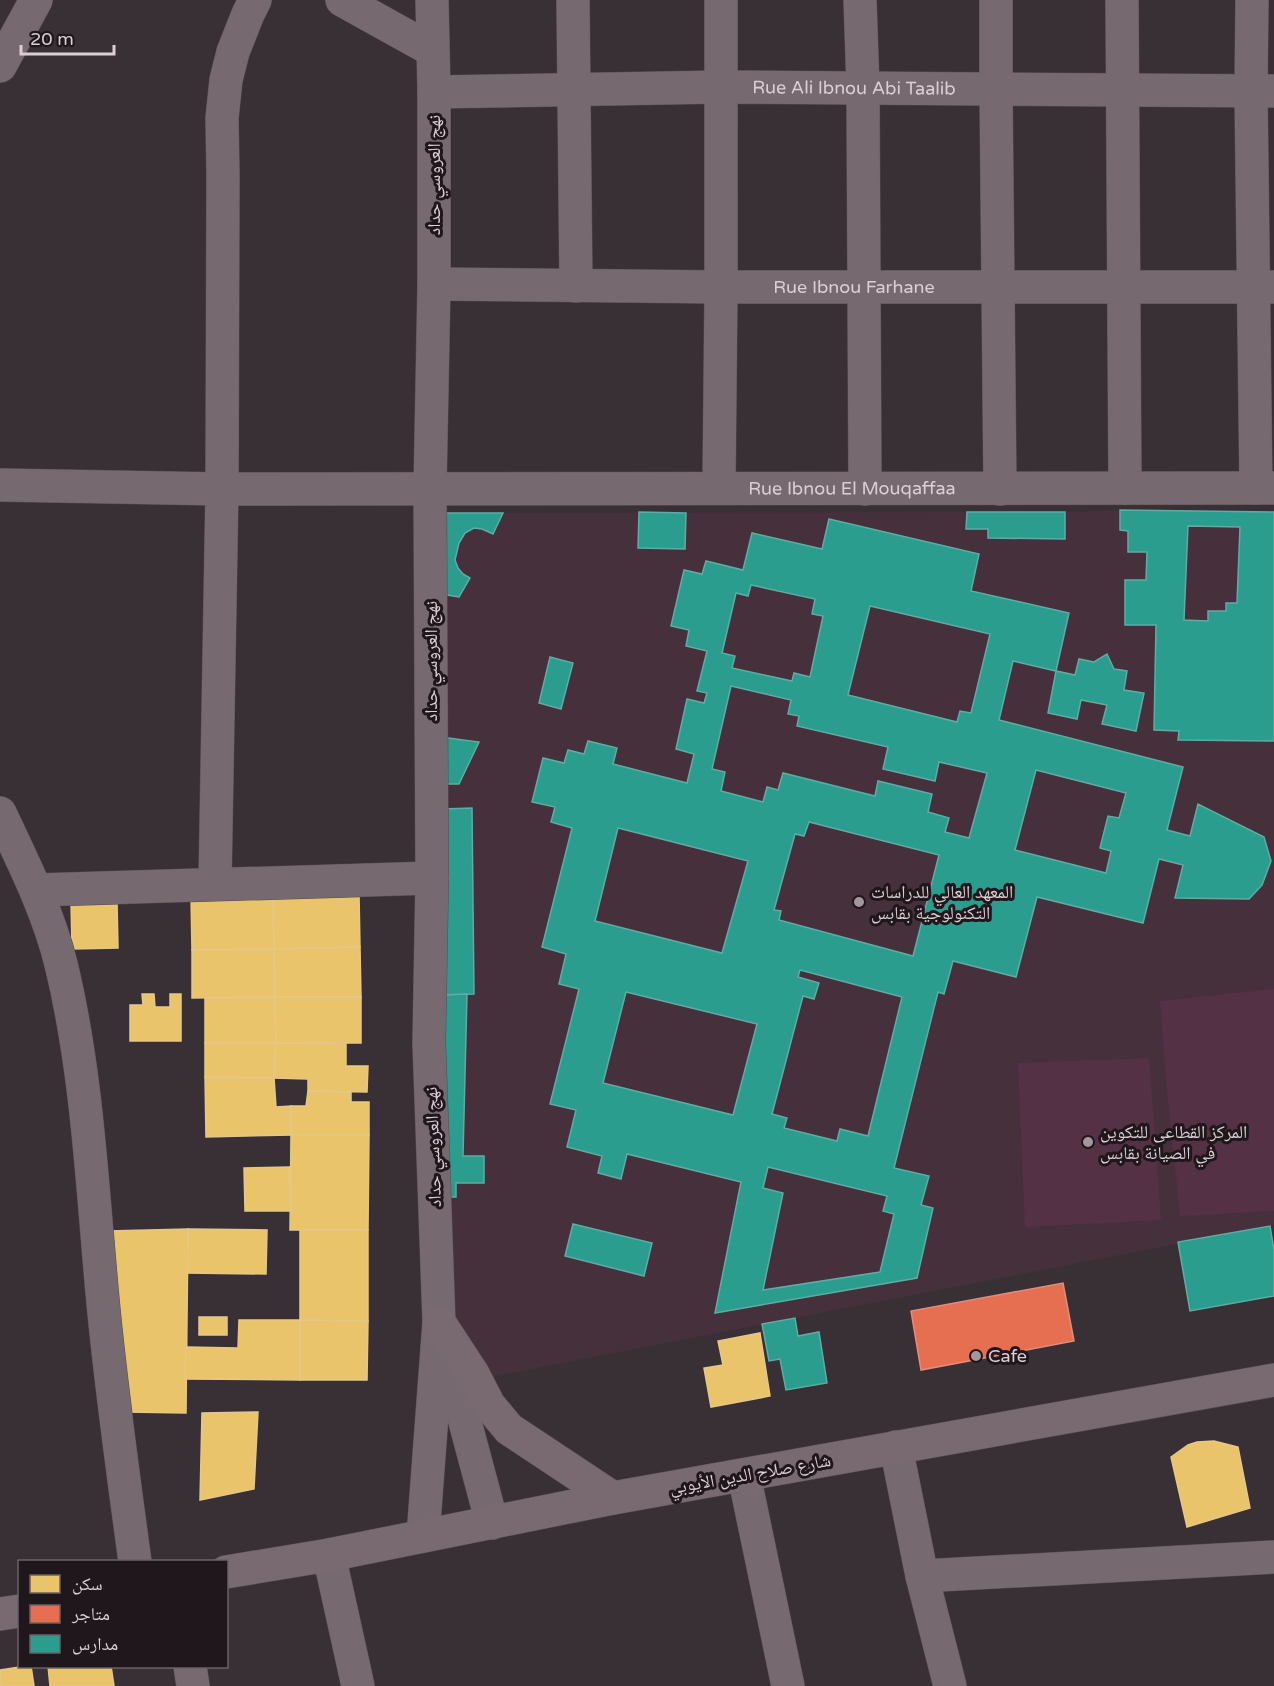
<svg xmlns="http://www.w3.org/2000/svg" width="1274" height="1686" font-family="'Varela Round','Noto Naskh Arabic',sans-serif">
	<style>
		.built { fill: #46303c }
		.green { fill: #553145 }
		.homes { fill: #e9c46a; stroke: #e5c78a; stroke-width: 1.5 }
		.shops { fill: #e76f51; stroke: #e38c79; stroke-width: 1.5 }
		.schools { fill: #2a9d8f; stroke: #5faca4; stroke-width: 1.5; fill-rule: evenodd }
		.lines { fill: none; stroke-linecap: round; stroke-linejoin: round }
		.minor-casing { stroke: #554d52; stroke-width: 34 }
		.major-casing { stroke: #554d52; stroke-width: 34 }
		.minor { stroke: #776970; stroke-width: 33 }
		.major { stroke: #796971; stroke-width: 33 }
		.poi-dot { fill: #a2979d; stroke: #1f171b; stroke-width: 2 }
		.labels { text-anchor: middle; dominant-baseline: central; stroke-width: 6; stroke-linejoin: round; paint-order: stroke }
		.street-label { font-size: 18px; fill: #dbcfd5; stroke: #1f171b }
		.poi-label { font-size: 18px; fill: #dbcfd5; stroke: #1f171b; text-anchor: start }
	</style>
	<rect width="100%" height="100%" fill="#393035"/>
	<path class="built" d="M1120,510L1274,512V1225L490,1377L441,1342L440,513L1065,512Z"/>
	<g class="green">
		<path d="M1274,989V1211L1180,1216L1168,1100L1160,1001Z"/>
		<path d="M1149,1058L1161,1220L1025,1227L1018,1063Z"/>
	</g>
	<g class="homes">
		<path d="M273,894L274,949L192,950L191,896Z"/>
		<path d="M273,894H359L360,947L274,949Z"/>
		<path d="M117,901L118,948L72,949L71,902Z"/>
		<path d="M360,947L361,997H275L274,949Z"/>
		<path d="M274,949L275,997L192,998V950Z"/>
		<path d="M142,994H154L155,1007H170V994H181V1041H130V1005H143Z"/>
		<path d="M275,997L276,1043H205V998Z"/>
		<path d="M275,997H361V1043H276Z"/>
		<path d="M205,1043H276L274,1078L205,1077Z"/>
		<path d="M276,1043L346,1044V1066H368L367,1092L308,1091V1079L274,1078Z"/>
		<path d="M205,1077L274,1078L276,1107L291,1106V1135L206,1137Z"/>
		<path d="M308,1091L351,1092V1102H369V1135H291V1106H306Z"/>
		<path d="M291,1135H369L368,1230H290Z"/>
		<path d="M290,1167L291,1211H245L244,1168Z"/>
		<path d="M188,1229L267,1230L266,1274L186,1273Z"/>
		<path d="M188,1229L186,1413L126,1412L108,1231Z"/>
		<path d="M300,1230H368V1321L300,1320Z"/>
		<rect x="199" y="1317" width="28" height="18"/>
		<path d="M239,1320H300V1380L185,1379L186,1347L238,1348Z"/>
		<path d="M300,1320L368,1321L367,1380H300Z"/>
		<path d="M760,1333L770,1396L711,1407L704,1368L723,1365L718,1341Z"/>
		<path d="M258,1412L254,1489L200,1500L202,1413Z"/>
		<path d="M1214,1441L1238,1447L1250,1508L1187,1527L1171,1457L1188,1445L1197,1442Z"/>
		<path d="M26,1666H31L34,1686H0V1670Z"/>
		<path d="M48,1666H111L114,1686H50Z"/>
	</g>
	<path class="shops" d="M1063,1283L1074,1341L921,1370L911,1311Z"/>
	<g class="schools">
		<path d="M1120,510L1274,512V741L1178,740L1179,731L1154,730L1156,625H1125V580H1146L1147,552H1128V531L1120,530ZM1188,526L1240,527L1237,603H1226V611H1208V621L1184,620Z"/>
		<path d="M639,512L686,513L685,549L638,548Z"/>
		<path d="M967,512H1065V539L988,538V529H966Z"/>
		<path d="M440,513H503L493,534L482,529L474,528L465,533L459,543L455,560L458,568L463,574L470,578L459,597L441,594Z"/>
		<path d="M829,519L979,554L971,591L1069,613L1056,671L1013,661L999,720L1183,767L1167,830L1190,836L1198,804L1264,837L1271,861L1262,885L1249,899L1175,898L1183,865L1159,859L1143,923L1037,897L1016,977L953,961L944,994L938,992L894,1168L929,1176L921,1205L933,1208L917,1278L715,1313L741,1182L627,1154L621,1179L598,1173L602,1156L567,1147L576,1110L550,1104L579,989L559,984L566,954L542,947L572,828L551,822L555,807L532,802L543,758L564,763L568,750L584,754L588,741L617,748L613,764L687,783L694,754L676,749L687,699L704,703L707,693L697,691L707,651L686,646L689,630L671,626L684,570L702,574L706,561L743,570L752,533L822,549ZM751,585L815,599L812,614L823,616L810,677L794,673L792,681L732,668L735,656L722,653L736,593L748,596ZM870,606L990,634L971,713L960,711L957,722L848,695ZM731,686L791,700L788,714L799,716L797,726L888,747L883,769L935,781L939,762L987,773L969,838L945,832L949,818L928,812L932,794L878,781L875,796L783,773L778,790L767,787L763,802L721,791L725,772L712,769ZM1036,770L1126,793L1119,818L1108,816L1100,848L1111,851L1106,873L1015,850ZM809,822L939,855L913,956L779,920L781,911L774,910L795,834L804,836ZM618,828L748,861L722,953L595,921ZM800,970L902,997L868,1136L840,1129L837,1141L784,1128L787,1118L772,1114L803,996L814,999L819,983L798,977ZM626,992L757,1024L733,1115L603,1083ZM768,1167L887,1196L883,1211L894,1214L880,1272L763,1290L783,1193L763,1188Z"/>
		<path d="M1107,654L1114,669L1127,671L1124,690L1144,693L1136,731L1102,724L1107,705L1081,700L1077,719L1048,713L1056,671L1075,675L1079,659L1094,662Z"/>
		<path d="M550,657L573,663L561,709L539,703Z"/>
		<path d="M441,737L479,742L459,784H442Z"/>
		<path d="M472,808L474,994L444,995L442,809Z"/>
		<path d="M467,994L463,1156H484V1183H456V1197H438L444,995Z"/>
		<path d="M573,1224L652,1243L644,1276L565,1256Z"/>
		<path d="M1270,1226L1274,1250V1296L1190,1311L1178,1242Z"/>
		<path d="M795,1318L798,1336L819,1332L827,1383L786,1390L780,1359L769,1361L762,1324Z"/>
	</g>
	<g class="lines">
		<g class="minor-casing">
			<g id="minor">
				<path d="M342,0L432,50"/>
				<path d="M573,0L576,286"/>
				<path d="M860,0L863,87L865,489"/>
				<path d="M996,0V88L1000,489"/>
				<path d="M1122,0L1125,488"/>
				<path d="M1252,0L1251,91L1256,488"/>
				<path d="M0,66L36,0"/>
				<path id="s1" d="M434,92L721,87L1274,91"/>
				<path id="s2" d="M434,284L721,287H1274"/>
				<path id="s3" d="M0,485L222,489L1274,488"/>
				<path d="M719,488L721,287V0"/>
				<path d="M0,813C23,862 48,911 61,964C87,1071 92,1183 102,1292C110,1382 123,1472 135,1562"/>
				<path d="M215,884L222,489L223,175L222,118L226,80L233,52L248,14L255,0"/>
				<path d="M36,890L432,878"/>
				<path d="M445,1347L492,1523"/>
				<path d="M896,1447L922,1576L950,1686"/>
				<path d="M744,1475L788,1686"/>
				<path d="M423,1536L439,1322L429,1043L432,878L430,490L434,284V92L432,0"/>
				<path d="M329,1555L358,1686"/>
				<path d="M922,1576L1274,1557"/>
				<path d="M190,1666L193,1686"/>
			</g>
		</g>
		<g class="major-casing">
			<g id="major">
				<path d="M439,1322L473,1374L489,1405L509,1429L613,1498"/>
				<path d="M226,1572L329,1555L613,1498L1274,1380"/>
				<path d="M0,1614L20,1611"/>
			</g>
		</g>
		<use href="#minor" class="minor"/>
		<use href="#major" class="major"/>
	</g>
	<g class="poi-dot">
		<circle cx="859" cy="902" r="6"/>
		<circle cx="1088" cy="1142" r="6"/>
		<circle cx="976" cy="1356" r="6"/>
	</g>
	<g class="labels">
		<g class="street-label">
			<text stroke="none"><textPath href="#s1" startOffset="420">Rue Ali Ibnou Abi Taalib</textPath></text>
			<text transform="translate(434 175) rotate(-90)">نهج العروسي حداد</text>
			<text stroke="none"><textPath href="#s2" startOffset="420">Rue Ibnou Farhane</textPath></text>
			<text stroke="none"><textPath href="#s3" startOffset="852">Rue Ibnou El Mouqaffaa</textPath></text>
			<text transform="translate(431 661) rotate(-90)">نهج العروسي حداد</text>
			<text transform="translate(433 1147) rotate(-92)">نهج العروسي حداد</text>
			<text transform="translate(750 1474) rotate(-10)">شارع صلاح الدين الأيوبي</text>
		</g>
		<g class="poi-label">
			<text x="871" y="892">المعهد العالي للدراسات<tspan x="871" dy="21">التكنولوجية بقابس</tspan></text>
			<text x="1100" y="1132">المركز القطاعى للتكوين<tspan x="1100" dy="21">في الصيانة بقابس</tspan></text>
			<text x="988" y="1356">Cafe</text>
		</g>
	</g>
	<rect x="18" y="1560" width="210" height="108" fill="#1f171b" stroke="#6a6165" stroke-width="1.5"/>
	<rect x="30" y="1575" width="30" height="18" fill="#e9c46a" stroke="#6a6165" stroke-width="1.5"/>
	<text x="72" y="1590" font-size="18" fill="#dbcfd5">سكن</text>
	<rect x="30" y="1605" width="30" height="18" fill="#e76f51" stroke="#6a6165" stroke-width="1.5"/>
	<text x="72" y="1620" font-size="18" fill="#dbcfd5">متاجر</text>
	<rect x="30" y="1635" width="30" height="18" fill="#2a9d8f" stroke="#6a6165" stroke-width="1.5"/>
	<text x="72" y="1650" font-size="18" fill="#dbcfd5">مدارس</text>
	<path d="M21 45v9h93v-9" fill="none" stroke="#dbcfd5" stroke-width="3"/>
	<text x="30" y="45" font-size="18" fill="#dbcfd5" stroke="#1f171b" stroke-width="4.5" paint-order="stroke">20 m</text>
</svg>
